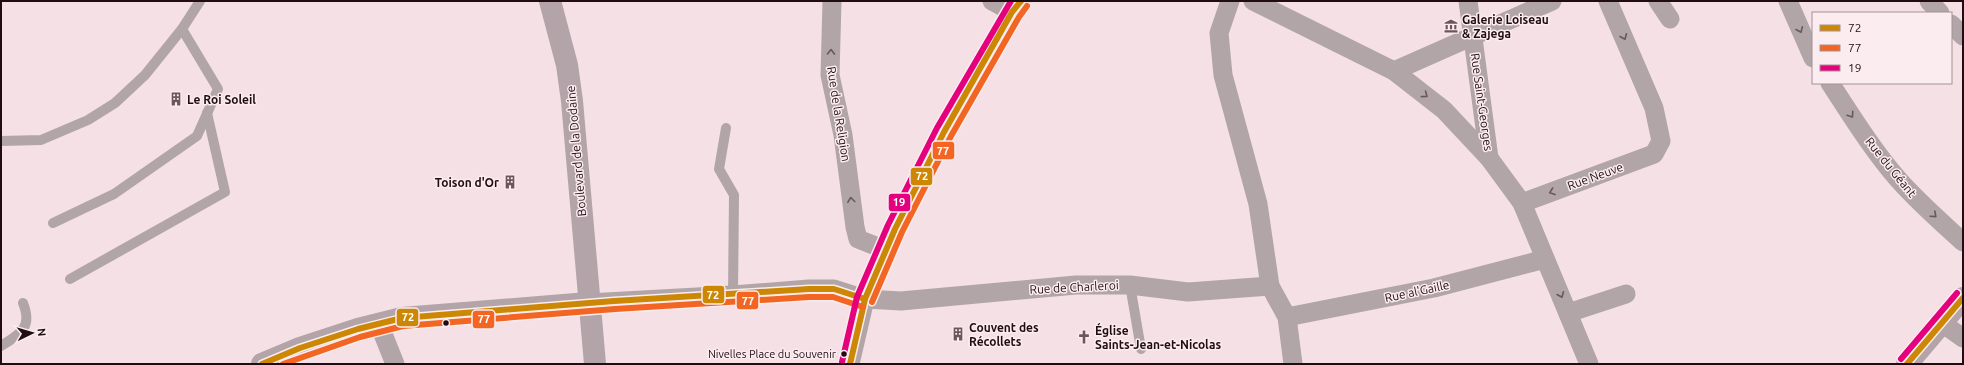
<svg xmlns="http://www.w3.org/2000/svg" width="1964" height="365" font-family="Ubuntu,sans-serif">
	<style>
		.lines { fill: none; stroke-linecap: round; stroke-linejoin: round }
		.street-tunnel { stroke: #d5c0c6; stroke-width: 19; stroke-dasharray: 19 10; stroke-linecap: butt }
		.lane { stroke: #b1a5a8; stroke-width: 10 }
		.street { stroke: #b1a5a8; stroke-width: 19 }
		.secondary { stroke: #b2a4a8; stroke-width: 22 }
		.bus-1-casing { stroke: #faecef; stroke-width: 9 }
		.bus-2-casing { stroke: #faecef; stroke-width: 9 }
		.bus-3-casing { stroke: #faecef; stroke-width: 9 }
		.bus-1 { stroke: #cc8704; stroke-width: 6 }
		.bus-2 { stroke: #f26522; stroke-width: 6 }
		.bus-3 { stroke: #e5007d; stroke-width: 6 }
		.oneway { stroke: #6a585e }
		.bus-dot { fill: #220c13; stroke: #faecef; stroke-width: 1.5 }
		.labels { text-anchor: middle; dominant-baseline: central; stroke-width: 3; stroke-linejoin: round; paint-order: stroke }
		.bus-label { font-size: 11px; fill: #220c13; stroke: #faecef; text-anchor: end }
		.poi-label { font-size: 12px; font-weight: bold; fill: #220c13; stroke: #faecef; text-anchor: start }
		.street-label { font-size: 12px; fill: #220c13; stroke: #faecef }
		.line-badge { stroke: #faecef; stroke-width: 1.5 }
		.badge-label { font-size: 11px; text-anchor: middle; font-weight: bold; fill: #fff }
	</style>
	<rect width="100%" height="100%" fill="#f5e0e5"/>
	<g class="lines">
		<path class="street-tunnel" d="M933,155L944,132"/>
		<g class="lane">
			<path d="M726,128L719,169L734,195L733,295"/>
			<path d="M1,141L41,140L88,120L115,103L145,75L182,29L200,1"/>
			<path d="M53,223L114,194L197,136L218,89L182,29"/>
			<path d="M70,279L225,192L207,113"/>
			<path d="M1130,285L1141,349"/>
			<path d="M1,346C20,334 33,328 23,303"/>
		</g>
		<g class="street">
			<path d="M832,1L830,75L843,135L855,227L858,239L886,250"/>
			<path d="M992,1L1012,12"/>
			<path d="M1253,1L1394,71L1444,110L1489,158L1522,203L1589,364"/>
			<path d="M1468,1L1489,158"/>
			<path d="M1658,1L1670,19"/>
			<path d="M1788,1L1813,58"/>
			<path d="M1929,1L1940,13"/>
			<path d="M1951,24L1963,36"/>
			<path d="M1394,71L1552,1"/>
			<path d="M1830,83C1851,115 1872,149 1897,178C1917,201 1940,221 1963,242"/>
			<path d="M944,132L1012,12L1021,1"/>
			<path d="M1522,203L1654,154L1661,141L1654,108L1608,1"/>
			<path d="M1270,286L1287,317L1293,364"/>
			<path d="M588,303L733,295L809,289H834L865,299L901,301L1076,285H1130L1188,292L1270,286L1258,204L1223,75L1219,33L1230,1"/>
			<path d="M1568,313L1626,294"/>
			<path d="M1287,317L1434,288L1545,259"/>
			<path d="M1942,323L1963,338"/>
			<path d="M379,324L395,364"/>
			<path d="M850,364L865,299L895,229L933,155"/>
		</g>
		<g class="secondary">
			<path d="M550,1L567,65L572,101L595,364"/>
			<path d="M262,364L300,348L358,329L402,318L588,303"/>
			<path d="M1907,364L1963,298"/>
		</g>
		<g class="bus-1-casing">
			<g id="bus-1">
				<path d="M262,364L300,348L358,329L402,318L614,301L809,289H834L865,299"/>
				<path d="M850,364L865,299L895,229L944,132L1012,12L1021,1"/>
				<path d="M1907,364L1963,298"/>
			</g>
		</g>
		<g class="bus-2-casing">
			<g id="bus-2">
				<path d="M872,302L902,232L951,136L1019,17L1027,6"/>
				<path d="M283,364L360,337L403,326L615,309L809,297H833L863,307"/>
			</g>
		</g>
		<g class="bus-3-casing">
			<g id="bus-3">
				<path d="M1901,359L1957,293"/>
				<path d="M842,362L857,297L888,225L937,128L1011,1"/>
			</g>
		</g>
		<use href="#bus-1" class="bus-1"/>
		<use href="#bus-2" class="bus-2"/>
		<use href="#bus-3" class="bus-3"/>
	</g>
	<defs><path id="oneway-chevron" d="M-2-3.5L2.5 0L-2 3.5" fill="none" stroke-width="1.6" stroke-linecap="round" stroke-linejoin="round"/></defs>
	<g class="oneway">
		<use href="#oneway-chevron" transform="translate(1800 30) rotate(67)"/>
		<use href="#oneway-chevron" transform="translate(1624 37) rotate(67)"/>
		<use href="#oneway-chevron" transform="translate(831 52) rotate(-89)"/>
		<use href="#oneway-chevron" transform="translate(1425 95) rotate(37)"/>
		<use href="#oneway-chevron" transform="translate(1851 115) rotate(56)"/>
		<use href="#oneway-chevron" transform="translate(1552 192) rotate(160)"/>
		<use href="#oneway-chevron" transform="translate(851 200) rotate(-97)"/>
		<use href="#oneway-chevron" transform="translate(1934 215) rotate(42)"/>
		<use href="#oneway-chevron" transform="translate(1561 295) rotate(67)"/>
	</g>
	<defs>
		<g id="museum-bare" transform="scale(1.08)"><path d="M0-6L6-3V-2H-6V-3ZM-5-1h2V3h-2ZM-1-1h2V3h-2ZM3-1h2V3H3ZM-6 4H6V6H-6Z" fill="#6c565c" stroke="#faecef" stroke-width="2.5" paint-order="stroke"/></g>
		<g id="building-bare" transform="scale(1.08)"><path d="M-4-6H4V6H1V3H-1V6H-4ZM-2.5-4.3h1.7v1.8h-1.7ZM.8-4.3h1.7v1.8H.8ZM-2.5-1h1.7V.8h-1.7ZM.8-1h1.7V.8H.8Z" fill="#6c565c" stroke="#faecef" stroke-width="2.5" paint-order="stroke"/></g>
		<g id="church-bare" transform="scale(1.08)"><path d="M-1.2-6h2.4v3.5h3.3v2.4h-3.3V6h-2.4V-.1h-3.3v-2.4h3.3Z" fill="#6c565c" stroke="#faecef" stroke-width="2.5" paint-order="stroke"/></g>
	</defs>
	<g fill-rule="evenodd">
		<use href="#museum-bare" x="1451" y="26"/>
		<use href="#building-bare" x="176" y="99"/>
		<use href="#building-bare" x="510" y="182"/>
		<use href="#building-bare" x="958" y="334"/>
		<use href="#church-bare" x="1084" y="337"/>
	</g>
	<g class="bus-dot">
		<circle cx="446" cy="323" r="3.5"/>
		<circle cx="844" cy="354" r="3.5"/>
	</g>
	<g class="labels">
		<g class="bus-label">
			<text x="836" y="354">Nivelles Place du Souvenir</text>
		</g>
		<g class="poi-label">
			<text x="1462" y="19">Galerie Loiseau<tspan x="1462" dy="14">&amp; Zajega</tspan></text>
			<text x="187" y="99">Le Roi Soleil</text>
			<text x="499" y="182" text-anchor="end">Toison d'Or</text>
			<text x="969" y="327">Couvent des<tspan x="969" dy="14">Récollets</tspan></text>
			<text x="1095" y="330">Église<tspan x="1095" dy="14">Saints-Jean-et-Nicolas</tspan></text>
		</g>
		<g class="street-label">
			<text transform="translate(1482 102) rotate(82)">Rue Saint-Georges</text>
			<text transform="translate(839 114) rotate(81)">Rue de la Religion</text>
			<text transform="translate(576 151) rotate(-95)">Boulevard de la Dodaine</text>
			<text transform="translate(1891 167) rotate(51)">Rue du Géant</text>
			<text transform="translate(1595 176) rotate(-20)">Rue Neuve</text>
			<text transform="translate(1074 287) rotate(-3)">Rue de Charleroi</text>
			<text transform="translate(1417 291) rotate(-12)">Rue al'Gaille</text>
		</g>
	</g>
	<g class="line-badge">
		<rect x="932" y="141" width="23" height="19" rx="4" fill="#f26522"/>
		<rect x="910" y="167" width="23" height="19" rx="4" fill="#cc8704"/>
		<rect x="888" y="193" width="23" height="19" rx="4" fill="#e5007d"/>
		<rect x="702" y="285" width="23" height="19" rx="4" fill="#cc8704"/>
		<rect x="736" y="291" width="23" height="19" rx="4" fill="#f26522"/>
		<rect x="396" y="308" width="23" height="19" rx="4" fill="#cc8704"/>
		<rect x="472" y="310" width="23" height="19" rx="4" fill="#f26522"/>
	</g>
	<g class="badge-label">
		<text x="943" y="155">77</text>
		<text x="922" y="180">72</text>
		<text x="899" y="206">19</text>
		<text x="713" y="299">72</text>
		<text x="748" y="305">77</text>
		<text x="408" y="321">72</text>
		<text x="484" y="323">77</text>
	</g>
	<rect width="1964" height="365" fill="none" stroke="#220c13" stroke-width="4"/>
	<rect x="1812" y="12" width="140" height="72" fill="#faecef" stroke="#a49297"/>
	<rect x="1820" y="25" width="20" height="6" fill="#cc8704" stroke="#a49297"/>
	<text x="1848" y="32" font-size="12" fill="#220c13">72</text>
	<rect x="1820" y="45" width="20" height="6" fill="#f26522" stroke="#a49297"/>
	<text x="1848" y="52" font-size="12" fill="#220c13">77</text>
	<rect x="1820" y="65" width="20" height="6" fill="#e5007d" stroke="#a49297"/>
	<text x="1848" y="72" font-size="12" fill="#220c13">19</text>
	<g transform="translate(32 333) rotate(85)" stroke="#faecef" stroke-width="3" paint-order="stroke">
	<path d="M0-3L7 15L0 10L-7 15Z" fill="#220c13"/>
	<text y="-6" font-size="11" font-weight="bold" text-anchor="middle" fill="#220c13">N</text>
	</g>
</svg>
